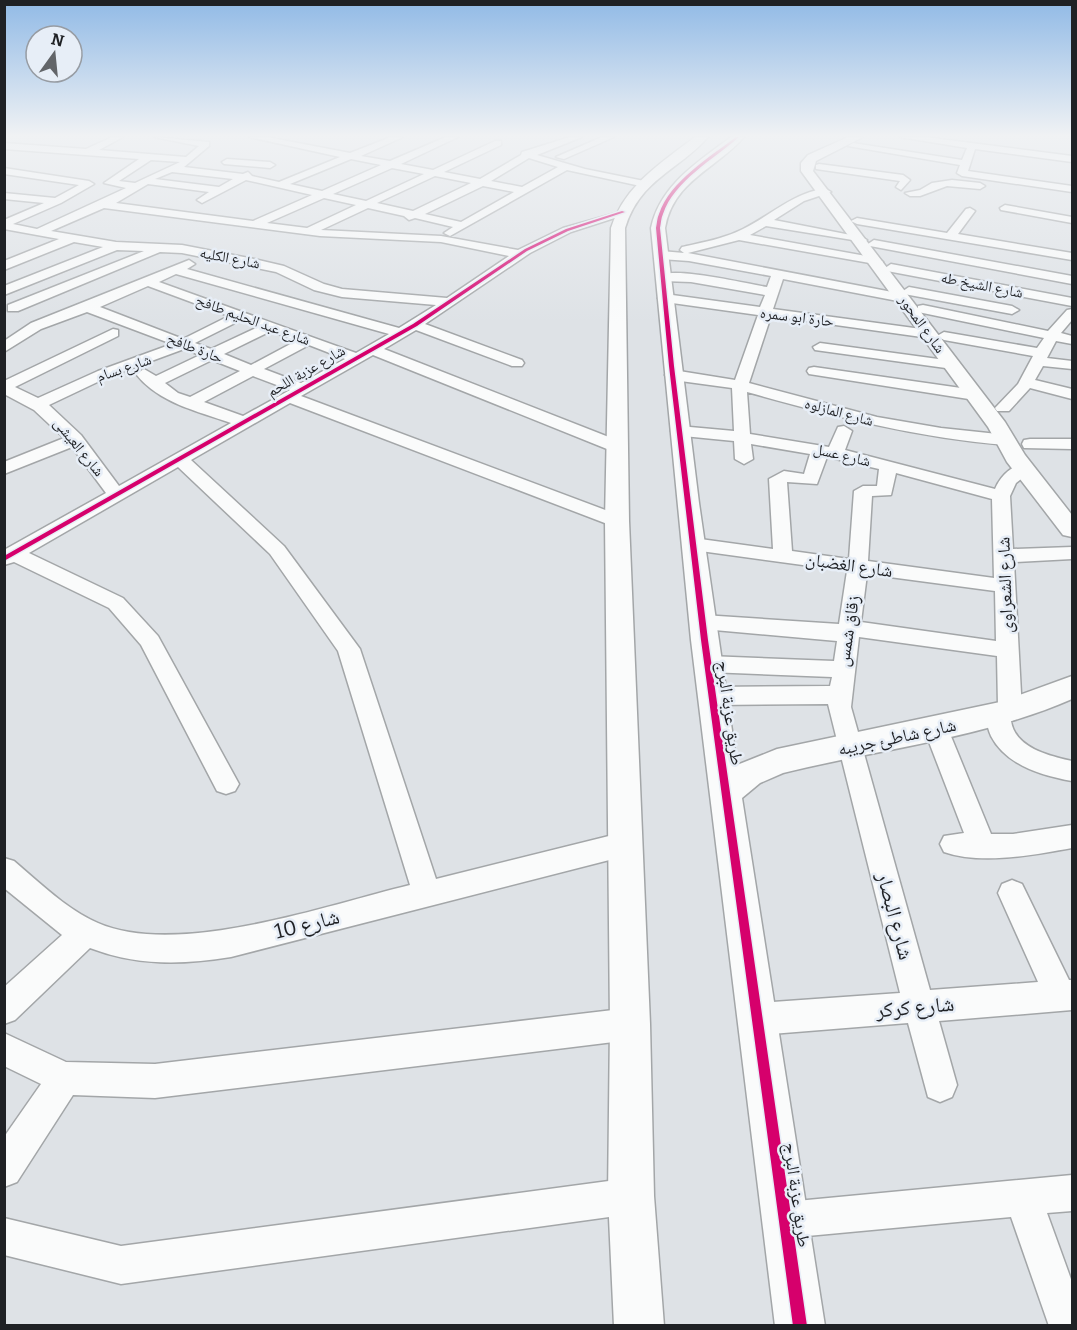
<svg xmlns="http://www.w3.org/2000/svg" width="1077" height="1330" font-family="Bitter,'Noto Naskh Arabic',serif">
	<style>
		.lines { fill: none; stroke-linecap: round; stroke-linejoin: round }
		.minor-casing { stroke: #a3a6a8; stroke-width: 3 }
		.tertiary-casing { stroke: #a3a6a8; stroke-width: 3 }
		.minor { fill: #fafbfb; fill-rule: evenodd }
		.tertiary { fill: #fafbfb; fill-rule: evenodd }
		.cycleway-casing { stroke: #e7eef7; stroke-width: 3 }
		.cycleway { fill: #d6006c; fill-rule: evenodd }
		.labels { text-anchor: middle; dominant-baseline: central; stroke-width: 5; stroke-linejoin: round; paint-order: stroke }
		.far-street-label { font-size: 15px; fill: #1f2125; stroke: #e7eef7 }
		.street-label { font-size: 18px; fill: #1f2125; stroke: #e7eef7 }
		.near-street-label { font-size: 21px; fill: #1f2125; stroke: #e7eef7 }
	</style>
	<rect width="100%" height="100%" fill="#dee2e6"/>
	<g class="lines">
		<g class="minor-casing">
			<g id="minor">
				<path d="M112,137H123L99,150L186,157L199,146L154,137L209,142V146L184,167L243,174L248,172L252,176L279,182L340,157L249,137H267L350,153L391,137H403L361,156L390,161L446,137H458L401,164L433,170L495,141H501V145L444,172L480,179L521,155L522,152L570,137H582L537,155L585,169L649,182L650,184L645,187L567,170L450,236L444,233L453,227L415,218L409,220L404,216L368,208L321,230L441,236L518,250L563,228L627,210V214L571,232L530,253L425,324L522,360L524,363L522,366H512L416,330L384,349L624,443L626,447L624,451H612L373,355L301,396L624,517L626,521L624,525H610L290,403L191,460L284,546L360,649L436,879L625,832L635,836L639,844L635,852L625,856L231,957C182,965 137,966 90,948L15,1020L4,1024V987L62,935L4,888V858L14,861C40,883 66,909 98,923C178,958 327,905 410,885L338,651L270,554L178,467L29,553L123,598L158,636L239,784L235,791L226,794L217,791L141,645L109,608L14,562L4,565V550L106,493L72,447L4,474V462L64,438L34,410L4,394V381L113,329L118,330V336L15,387L38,398L98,371L172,344L87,312L41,329L4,352V341L31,323L189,260L195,264L187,269L399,328L436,305L342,297L314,290L276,272L182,253L160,252L18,311H8V305L144,251L117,250L4,295V286L103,247L74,242L4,270V261L59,239L4,229V220L44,203L4,199V193L55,198L79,185L4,174V168L89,181L94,184L61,203L13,224L37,229L126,188L104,183L139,159L4,149V143L86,149ZM529,158L558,167L522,187L491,181ZM351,159L381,165L322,191L290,184ZM151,160L180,162L135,183L119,181ZM392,168L424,174L366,201L333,194ZM172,172L233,179L219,187L155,179ZM435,176L471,183L413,211L377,203ZM246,180L312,195L253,221L116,203L148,184L209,192L197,200L202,203ZM483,186L514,192L461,222L425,214ZM324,198L356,205L307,228L267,223ZM104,208L320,236L441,242L509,256L447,298L342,289L324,284L284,266L254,259L182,245L116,242L51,231ZM176,274L389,334L356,353L159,282ZM148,286L229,316L183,339L100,307ZM241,320L258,327L211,349L195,343ZM271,331L296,341L251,365L224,354ZM309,345L345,359L301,383L264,369ZM184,349L200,355L156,376L144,369L136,374C159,403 197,411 231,423L119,486L81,435L49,405L108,377ZM212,360L240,371L190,397L178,393L165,383ZM253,376L290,390L243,416L204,402Z"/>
				<path d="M602,137H614L564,159L556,157Z"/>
				<path d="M900,137H925L1072,156V162L975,149L968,171L1072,186V192L962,176L957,173L960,165L848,146L853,143L962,160L967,148Z"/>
				<path d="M227,159L270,162L275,165L270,168L224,164L222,162Z"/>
				<path d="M819,164L903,175L910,180L901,190L896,187L900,181L816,169V165Z"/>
				<path d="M952,180L980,183L985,186L980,189L947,186L920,196H910L905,193L920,190L932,183Z"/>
				<path d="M817,190L826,189L831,192L804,201L774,220L861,237L867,240L865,242L766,226L750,235L877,258L883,262L881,265L739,240L688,253L908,295V301L903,302L783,279L773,309L929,330L936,334L929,338L771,316L749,383L877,417L941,428L1007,435L1015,440L1007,445C917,438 833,416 747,392L750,434L829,447L838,427L844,426L852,431L845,450L995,489C1001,475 1015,461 1031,465L1034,469L1016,483L1010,496L1013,549L1072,547V559L1014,562L1022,712L1018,718L1011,721C1015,748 1050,756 1072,761V781C1042,776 1006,765 991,736C987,727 985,718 990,709L998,706L997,656L859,637L851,707L930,990L1038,982L998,893L1002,884L1012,880L1022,884L1069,980H1072V1010L939,1021L957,1085L952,1097L940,1102L928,1097L908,1023L758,1035L747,1030L742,1019L747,1008L758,1003L900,993L828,704L712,705L704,702L700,696L704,690L712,687L830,686L832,677L708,672L700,670L697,664L700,658L708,656L834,661L837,641L703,629L695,627L692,622L695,617L703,615L839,624L847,571L693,550L686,548L683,544L686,540L693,538L773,549L769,479L784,471L804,474L810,454L751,444L753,459L744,464L735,459L734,441L673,435L671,431L673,427L679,426L734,431L732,388L673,380L665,375L673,370L735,380L758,315L665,302L658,298L665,294L760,307L765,295L691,282L663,281L657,277C670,265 747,284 767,287L771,276L689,261L661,259L655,255L661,251L684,253L680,250L682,247C704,242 723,239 743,229C769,216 789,197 817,190ZM827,457L879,469L877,486H863L854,491L849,559L792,551L787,482L817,484ZM896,473L992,499L994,578L868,561L872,496L891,495ZM867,574L995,591L996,641L861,622Z"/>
				<path d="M1005,205L1072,217V223L1001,210L1000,208Z"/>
				<path d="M970,208L975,211L958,234L1072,253V260L857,224L851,221L857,218L947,233L966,209Z"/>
				<path d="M874,240L1072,276V284L870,246L868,244Z"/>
				<path d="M891,264L1072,298V306L887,271L885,268Z"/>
				<path d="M909,287L1012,306L1019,310L1012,314L904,294L903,291Z"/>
				<path d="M923,305L1048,331L1067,310L1072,309V320L1061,333L1072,336V344L1056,341L1047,358L1072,361V369L1043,366L1035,380L1072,389V399L1030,388L1009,411H997L995,408L1018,384L1033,356L944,340L937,336L944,332L1037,348L1044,338L918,312V306Z"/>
				<path d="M820,343L953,361L960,365L953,369L815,350L813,347Z"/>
				<path d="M814,367L975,390L983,395L975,400L809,374L807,371L809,368Z"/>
				<path d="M1030,439H1072V449L1024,448L1022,444L1024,440Z"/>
				<path d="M936,720L945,722L948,729L991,834H1013L1072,825V848C1034,855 981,865 944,852L940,844L944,836L964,833L924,729L927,722Z"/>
				<path d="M630,1008L641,1013L646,1024L641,1035L630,1040L155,1098L73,1095L17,1182L4,1187V1137L41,1084L4,1066V1033L66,1062L155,1064Z"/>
				<path d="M1072,1175V1211L1047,1213L1072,1282V1326H1049L1011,1217L786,1238L773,1233L768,1220L773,1207L786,1202Z"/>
				<path d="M631,1178L644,1183L649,1196L644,1209L631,1214L121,1284L4,1255V1218L121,1246Z"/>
			</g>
		</g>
		<g class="tertiary-casing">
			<g id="tertiary">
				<path d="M695,137H708C678,171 640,179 625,228L629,521L650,1024L654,1196L664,1326H614L608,1196L610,1024L605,521L611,228C625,185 661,163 695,137Z"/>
				<path d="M731,137H744C716,169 673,181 665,228L699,503L737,765L777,749L1000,702L1072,676V699C980,739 880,749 783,773L760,783L742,798L825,1326H775L691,640L651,228C660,185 698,162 731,137Z"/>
				<path d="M848,137H863L816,161L813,171L1005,422L1025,455L1072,515V537L1063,535L1007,462L988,427L801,171V163L808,155Z"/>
			</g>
		</g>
		<use href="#minor" class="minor"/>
		<use href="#tertiary" class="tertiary"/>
		<g class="cycleway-casing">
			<g id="cycleway">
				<path d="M736,137H739C714,159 674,181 663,214C661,218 661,223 660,228L674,366L708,640L807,1326H793L701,640L669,366L656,228C657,223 657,218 659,214C670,181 710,157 736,137Z"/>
				<path d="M622,211L625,212L568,231L527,251L417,326L4,561V556L413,324L525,249L566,229Z"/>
			</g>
		</g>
		<use href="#cycleway" class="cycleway"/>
	</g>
	<linearGradient id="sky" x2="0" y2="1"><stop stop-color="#91bae6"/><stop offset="0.42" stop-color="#f0f2f4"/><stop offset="1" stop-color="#f0f2f4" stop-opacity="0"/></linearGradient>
	<rect width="1077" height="323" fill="url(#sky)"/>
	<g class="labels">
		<g class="far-street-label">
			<text transform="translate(230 258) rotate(11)">شارع الكليه</text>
			<text transform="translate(982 285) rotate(11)">شارع الشيخ طه</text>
			<text transform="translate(797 317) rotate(7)">حارة ابو سمره</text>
			<text transform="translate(253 320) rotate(20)">شارع عبد الحليم طافح</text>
			<text transform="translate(922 324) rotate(54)">شارع المحور</text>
			<text transform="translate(195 348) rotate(21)">حارة طافح</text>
			<text transform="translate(124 368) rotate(-19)">شارع بسام</text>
			<text transform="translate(306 371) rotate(-30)">شارع عزبة اللحم</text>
			<text transform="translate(839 412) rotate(15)">شارع المازلوه</text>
			<text transform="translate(79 447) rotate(51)">شارع العيشى</text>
			<text transform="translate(842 455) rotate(13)">شارع عسل</text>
		</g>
		<g class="street-label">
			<text transform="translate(849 565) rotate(8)">شارع الغضبان</text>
			<text transform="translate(1005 585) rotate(-92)">شارع الشعراوى</text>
			<text transform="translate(848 631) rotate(-81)">زقاق شمس</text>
			<text transform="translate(730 713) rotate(82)">طريق عزبة البرج</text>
			<text transform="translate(897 737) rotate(-12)">شارع شاطئ جريبه</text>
			<text transform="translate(797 1195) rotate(82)">طريق عزبة البرج</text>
		</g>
		<g class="near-street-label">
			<text transform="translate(895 916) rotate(75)">شارع البصار</text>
			<text transform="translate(307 924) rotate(-14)">شارع 10</text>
			<text transform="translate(915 1007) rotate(-5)">شارع كركر</text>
		</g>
	</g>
	<rect width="1077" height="1330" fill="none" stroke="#1f2125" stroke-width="12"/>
	<g transform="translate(54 54) rotate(15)"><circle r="28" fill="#e7eef7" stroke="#979ca3" stroke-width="1.5"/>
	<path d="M0-4.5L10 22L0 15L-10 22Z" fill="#626569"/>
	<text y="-9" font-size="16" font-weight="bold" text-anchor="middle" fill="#1f2125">N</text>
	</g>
</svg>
